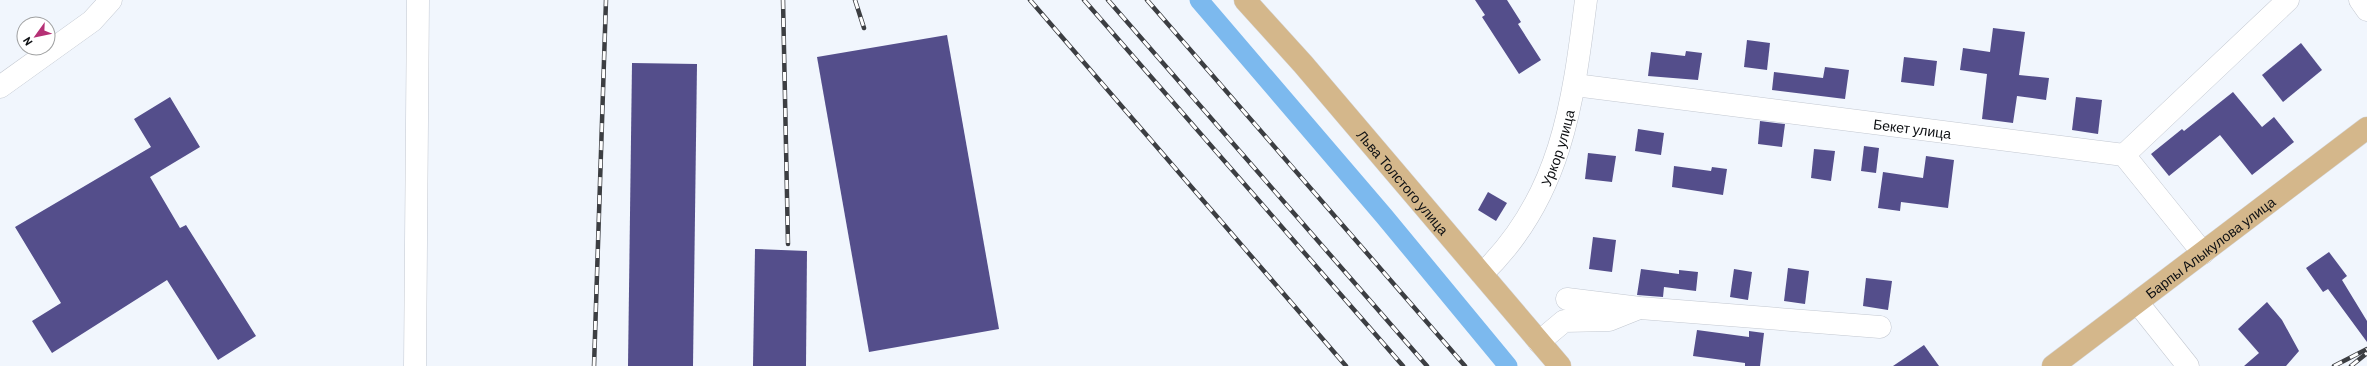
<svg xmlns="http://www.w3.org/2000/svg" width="2367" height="366" font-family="Barlow,sans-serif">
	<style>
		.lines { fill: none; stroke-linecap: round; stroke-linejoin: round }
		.canal { stroke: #7cb9ee; stroke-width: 19 }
		.building { fill: #544e8b }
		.minor-casing { stroke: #c3c8d1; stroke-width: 23 }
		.major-casing { stroke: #d4d4d5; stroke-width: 23 }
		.minor { stroke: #fff; stroke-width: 22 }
		.major { stroke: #d4b78b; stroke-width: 22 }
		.rail-casing { stroke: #3c3e42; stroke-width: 4.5 }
		.rail { stroke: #fff; stroke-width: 3; stroke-dasharray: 9; stroke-linecap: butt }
		.labels { text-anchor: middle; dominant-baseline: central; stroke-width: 4; stroke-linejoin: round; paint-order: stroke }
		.street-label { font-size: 14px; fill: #0f1114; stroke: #fff }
	</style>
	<rect width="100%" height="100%" fill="#f1f6fd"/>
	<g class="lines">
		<path class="canal" d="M1199,0L1384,216L1508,366"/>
	</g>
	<g class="building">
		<path d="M1475,0H1507L1521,22L1518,24L1541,60L1519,74L1482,17L1485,15Z"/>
		<path d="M1993,28L2025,32L2019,75L2049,78L2046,100L2017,96L2013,123L1982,119L1987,74L1960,70L1963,48L1990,52Z"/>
		<path d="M947,35L999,329L869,352L817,57Z"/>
		<path d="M1747,40L1770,43L1767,70L1744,67Z"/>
		<path d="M2301,43L2322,70L2283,102L2262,75Z"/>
		<path d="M1686,51L1702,53L1698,80L1648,76L1651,52L1685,56Z"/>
		<path d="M1904,57L1937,61L1934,86L1901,82Z"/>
		<path d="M632,63L697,64L693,366H628Z"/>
		<path d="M1825,67L1849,70L1845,99L1772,90L1774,72L1823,78Z"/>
		<path d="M2233,92L2262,127L2274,117L2294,142L2252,175L2220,135L2169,176L2151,154L2182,129L2184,131Z"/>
		<path d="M170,97L200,147L150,177L180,228L186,225L256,336L218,360L167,280L52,353L32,321L61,303L15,227L151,147L134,119Z"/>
		<path d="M2076,97L2102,100L2098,134L2072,130Z"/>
		<path d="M1760,121L1785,124L1782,147L1758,144Z"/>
		<path d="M1638,129L1664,133L1661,155L1635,151Z"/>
		<path d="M1864,146L1879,148L1876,173L1861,171Z"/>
		<path d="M1814,149L1835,151L1831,181L1811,178Z"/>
		<path d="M1588,153L1616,156L1612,182L1585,179Z"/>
		<path d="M1926,156L1954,160L1948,208L1901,202L1900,211L1878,208L1883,172L1923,178Z"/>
		<path d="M1674,166L1711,171L1712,167L1727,169L1723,195L1672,187Z"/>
		<path d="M1488,192L1507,203L1496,221L1478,210Z"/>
		<path d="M1593,237L1616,240L1612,272L1589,269Z"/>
		<path d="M755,249L807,251L806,366H753Z"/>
		<path d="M2329,252L2347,276L2342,280L2367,321V342L2328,289L2323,292L2306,268Z"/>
		<path d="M1788,268L1809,271L1805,304L1784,301Z"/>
		<path d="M1641,269L1679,274V270L1698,272L1696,291L1664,287L1663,297L1637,295Z"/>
		<path d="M1734,269L1752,272L1748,300L1730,297Z"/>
		<path d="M1866,278L1892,281L1888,310L1863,306Z"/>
		<path d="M2267,302L2282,320L2299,351L2286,366H2244L2259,353L2238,329Z"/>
		<path d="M1697,330L1749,337V331L1764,333L1760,366H1745V363L1693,356Z"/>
		<path d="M1924,345L1939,366H1893Z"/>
	</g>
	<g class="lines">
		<g class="minor-casing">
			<g id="minor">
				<path d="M2360,0L2367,10"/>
				<path id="s1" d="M1575,85L2124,155L2203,253"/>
				<path d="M0,87L92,21L111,0"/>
				<path d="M2124,155L2288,0"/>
				<path id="s2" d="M1482,274C1561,198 1573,104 1586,0"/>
				<path d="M1567,299L1640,308L1880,327"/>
				<path d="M2137,302L2188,366"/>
				<path d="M1539,342L1564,321L1609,320L1639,308"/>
				<path d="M415,366L418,0"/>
			</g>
		</g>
		<g class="major-casing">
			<g id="major">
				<path id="s3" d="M1245,0L1303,64L1560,366"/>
				<path id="s4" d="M2053,366L2367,128"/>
			</g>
		</g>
		<use href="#minor" class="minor"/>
		<use href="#major" class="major"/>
		<g class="rail-casing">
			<g id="rail">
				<path d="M783,0L788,244"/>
				<path d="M855,0L864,28"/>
				<path d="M1030,0L1346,366"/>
				<path d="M1084,0L1403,366"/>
				<path d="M1108,0L1427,366"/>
				<path d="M1147,0L1465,366"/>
				<path d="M594,366L606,0"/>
				<path d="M2334,366L2367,349"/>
				<path d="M2351,366L2367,353"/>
			</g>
		</g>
		<use href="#rail" class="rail"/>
	</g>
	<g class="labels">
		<g class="street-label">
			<text stroke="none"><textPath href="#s1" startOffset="340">Бекет улица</textPath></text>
			<text stroke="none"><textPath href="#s2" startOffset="149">Уркор улица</textPath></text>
			<text stroke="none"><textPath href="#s3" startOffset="241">Льва Толстого улица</textPath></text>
			<text stroke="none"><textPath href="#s4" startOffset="197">Барпы Алыкулова улица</textPath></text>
		</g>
	</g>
	<g transform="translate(36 36) rotate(237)"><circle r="19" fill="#ffffff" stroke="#9fa0a1"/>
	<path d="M0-3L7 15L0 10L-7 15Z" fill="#b53075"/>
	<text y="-6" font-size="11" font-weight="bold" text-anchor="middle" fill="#0f1114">N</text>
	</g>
</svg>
